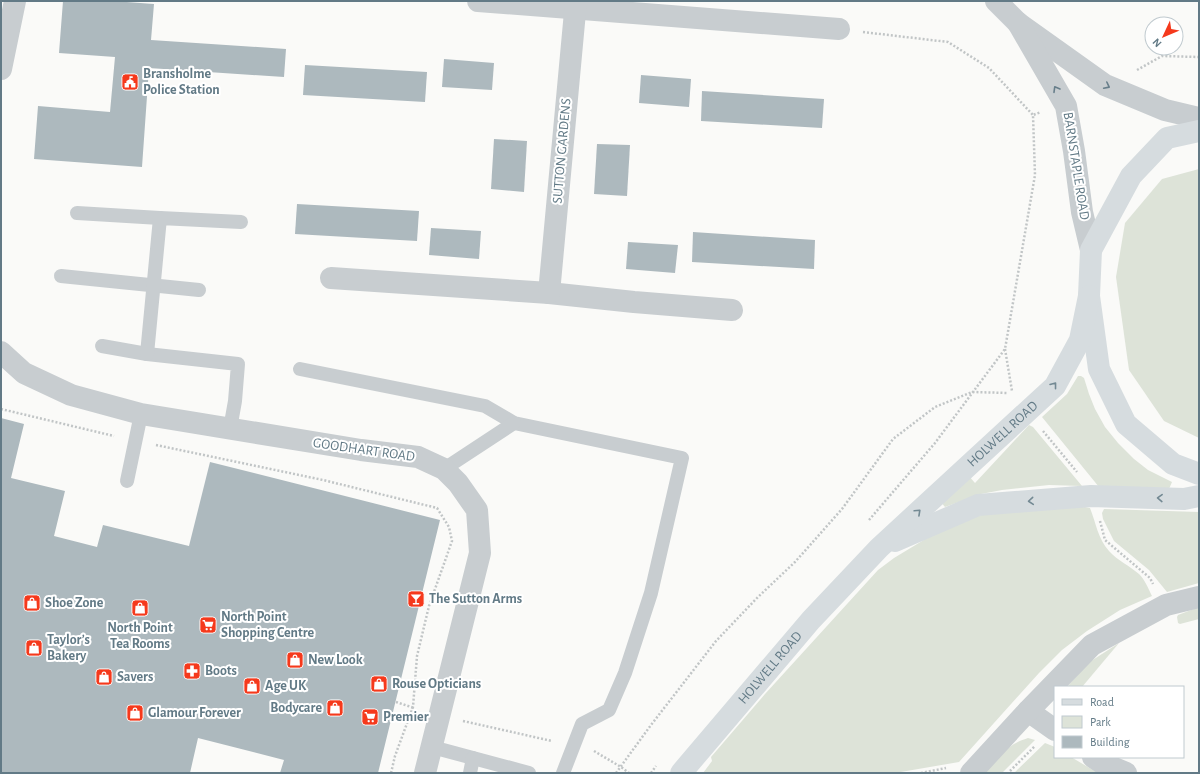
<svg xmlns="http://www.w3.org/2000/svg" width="1200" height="774" font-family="'Alegreya Sans',sans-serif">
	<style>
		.green { fill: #dde3d8 }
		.building { fill: #adb9be }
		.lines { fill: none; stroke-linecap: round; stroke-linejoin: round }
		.path { stroke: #c1c5c6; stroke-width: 2.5; stroke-dasharray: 2 2; stroke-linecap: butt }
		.lane { stroke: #c8cdd0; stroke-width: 14 }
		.street { stroke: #c8cdd0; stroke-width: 22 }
		.secondary { stroke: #d6dcdf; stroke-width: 22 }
		.oneway { stroke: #677e8a }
		.oneway2 { stroke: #738993 }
		.labels { text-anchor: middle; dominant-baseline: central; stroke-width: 4; stroke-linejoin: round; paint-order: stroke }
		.poi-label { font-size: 14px; font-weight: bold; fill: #627a86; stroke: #fff; text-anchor: start }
		.street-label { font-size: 14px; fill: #627a86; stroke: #fff }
	</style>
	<rect width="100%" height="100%" fill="#fafaf8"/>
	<g class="green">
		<path d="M1199,169V438L1164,421L1129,370L1116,277L1125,223L1162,179Z"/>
		<path d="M1078,376H1081L1084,378L1089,394L1095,409L1105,427L1118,443L1134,459L1148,470L1172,482L1169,489L1099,487L1042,417L1067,394Z"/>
		<path d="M1029,425L1033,427L1082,486L1049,485L1002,490L981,494L945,507L940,501L968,475L975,483Z"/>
		<path d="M1080,506L1090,508C1096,523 1098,539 1109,551C1118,561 1130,566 1139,574C1145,580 1148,588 1152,596L1120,610L1087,631L1062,650L1039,673L959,762L895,773H703L712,761L711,757L765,694L878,570L894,558L937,532L981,515Z"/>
		<path d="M1104,509L1199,512V583L1167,592L1149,570L1114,541L1103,519L1102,513Z"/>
		<path d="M1199,607V619L1180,624L1178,623L1177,617L1178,615Z"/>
		<path d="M1119,643L1082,687H1067L1088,663Z"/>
		<path d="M1028,738L1035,740L1002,773H984C999,756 1006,745 1028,738Z"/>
		<path d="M1045,743L1055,747V757H1071L1098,773H1014Z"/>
	</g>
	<g class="building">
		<path d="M63,1H113L154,4L151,40L286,49L284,77L149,68L142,167L34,159L38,106L110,112L115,57L59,53Z"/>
		<path d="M444,59L494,63L492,90L442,87Z"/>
		<path d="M305,65L427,72L425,102L303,95Z"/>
		<path d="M641,75L691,79L689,107L639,103Z"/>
		<path d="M702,91L824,99L822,128L701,121Z"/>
		<path d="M494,139L527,141L524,192L491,189Z"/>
		<path d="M597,144L630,145L627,196L594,194Z"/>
		<path d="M297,204L419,211L417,241L295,234Z"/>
		<path d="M431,228L481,231L479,259L429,255Z"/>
		<path d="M693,232L815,240L814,269L692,262Z"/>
		<path d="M628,242L678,245L675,273L626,269Z"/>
		<path d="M1,418L24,424L11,478L65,491L54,536L97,547L103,525L189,546L210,462L440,520L378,773H280L284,760L198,738L190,773H1Z"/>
	</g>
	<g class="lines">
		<g class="path">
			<path d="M863,32L948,42L989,68L1033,115"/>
			<path d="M1137,70L1162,56L1199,57"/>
			<path d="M1005,349L1012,391"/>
			<path d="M1,409L114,436"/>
			<path d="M1043,431L1077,472"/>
			<path d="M156,445L323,480L437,508L449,527L452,541L429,606L417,656L413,707L395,756L391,773"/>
			<path d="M869,520L935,443L1005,349L1035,175L1033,115L1041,112"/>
			<path d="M1100,521L1105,540L1150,578L1153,584"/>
			<path d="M396,702L414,708"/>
			<path d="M463,721L552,741"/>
			<path d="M594,751L621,767L629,773"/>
			<path d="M1010,771L1035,746"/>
			<path d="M616,773L651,725L716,641L757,598L795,562L842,509L893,439L935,407L972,392L1008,393"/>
			<path d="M651,773L656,766"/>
			<path d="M921,773L946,768"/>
		</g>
		<g class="lane">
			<path d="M77,213L160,218"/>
			<path d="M61,276L199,290"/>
			<path d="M102,346L147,354L238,364L235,401L230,429"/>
			<path d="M147,354L160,218L241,222"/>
			<path d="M300,369L485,406L514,423L682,458L651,593L625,673L609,710L582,724L563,773"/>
			<path d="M444,469L514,423"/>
			<path d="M127,481L141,414"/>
			<path d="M432,747L529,773"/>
			<path d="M470,773L473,758"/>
		</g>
		<g class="street">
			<path d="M478,1L839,29"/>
			<path d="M996,1L1018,23L1105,85L1165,110L1199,118"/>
			<path d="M1018,23L1066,106L1074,151L1082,212L1091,250"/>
			<path d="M1,69L15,1"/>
			<path d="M331,278L549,293L634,302L732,310"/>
			<path d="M549,293L576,1"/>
			<path d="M1,352L24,373L71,395L141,414L361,450L418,457L444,469L458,483L477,510L480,553L425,773"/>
			<path d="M1028,711L1055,730"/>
			<path d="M1093,757L1102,763L1126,773"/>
			<path d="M971,773L1028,711L1092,645L1166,605L1199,597"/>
		</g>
		<g class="secondary">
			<path d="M1199,131L1167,138L1131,176L1091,250L1089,296L1099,369L1126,424L1173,464L1199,474"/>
			<path d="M895,541L978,505L1091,496L1184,499L1199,496"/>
			<path id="s1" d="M681,773L811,620L879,548L1055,386L1080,340L1089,296"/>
		</g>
	</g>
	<defs><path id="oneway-chevron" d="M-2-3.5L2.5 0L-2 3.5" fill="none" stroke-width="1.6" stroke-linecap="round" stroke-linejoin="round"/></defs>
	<g class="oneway">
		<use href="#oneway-chevron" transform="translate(1107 86) rotate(27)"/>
		<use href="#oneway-chevron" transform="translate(1056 89) rotate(-120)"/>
	</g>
	<g class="oneway2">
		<use href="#oneway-chevron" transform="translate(1054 385) rotate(-52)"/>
		<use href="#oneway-chevron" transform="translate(1160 498) rotate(-178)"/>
		<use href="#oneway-chevron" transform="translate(1031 501) rotate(175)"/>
		<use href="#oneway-chevron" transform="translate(918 512) rotate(-43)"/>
	</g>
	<defs>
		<g id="civic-square" transform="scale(0.9)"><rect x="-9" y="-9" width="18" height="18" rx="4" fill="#f5391c" stroke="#fff"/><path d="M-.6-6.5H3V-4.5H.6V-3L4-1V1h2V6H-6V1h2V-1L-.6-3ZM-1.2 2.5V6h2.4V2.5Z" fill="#fff"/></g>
		<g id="bar-square" transform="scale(0.9)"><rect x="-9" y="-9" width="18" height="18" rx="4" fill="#f5391c" stroke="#fff"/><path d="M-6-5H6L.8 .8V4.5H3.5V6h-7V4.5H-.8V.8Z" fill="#fff"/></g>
		<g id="shop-square" transform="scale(0.9)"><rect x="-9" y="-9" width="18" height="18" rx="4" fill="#f5391c" stroke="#fff"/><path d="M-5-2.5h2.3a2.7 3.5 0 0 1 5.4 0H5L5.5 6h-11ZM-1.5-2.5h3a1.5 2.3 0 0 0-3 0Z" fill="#fff"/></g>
		<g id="supermarket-square" transform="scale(0.9)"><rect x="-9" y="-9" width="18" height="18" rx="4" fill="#f5391c" stroke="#fff"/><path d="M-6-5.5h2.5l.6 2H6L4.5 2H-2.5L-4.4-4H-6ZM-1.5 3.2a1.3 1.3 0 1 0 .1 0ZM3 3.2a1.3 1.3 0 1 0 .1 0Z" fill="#fff"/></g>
		<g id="pharmacy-square" transform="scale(0.9)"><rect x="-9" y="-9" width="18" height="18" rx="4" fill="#f5391c" stroke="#fff"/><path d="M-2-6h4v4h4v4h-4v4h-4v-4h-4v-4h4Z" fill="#fff"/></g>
	</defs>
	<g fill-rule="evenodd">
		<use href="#civic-square" x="130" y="82"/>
		<use href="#bar-square" x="416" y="599"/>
		<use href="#shop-square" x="32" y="603"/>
		<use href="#shop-square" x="140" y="608"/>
		<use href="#supermarket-square" x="208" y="625"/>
		<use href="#shop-square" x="34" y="648"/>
		<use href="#shop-square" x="295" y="660"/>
		<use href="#pharmacy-square" x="192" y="671"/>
		<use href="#shop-square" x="104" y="677"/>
		<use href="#shop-square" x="379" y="684"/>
		<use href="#shop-square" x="252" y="686"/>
		<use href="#shop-square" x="335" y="708"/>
		<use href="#shop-square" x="135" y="713"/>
		<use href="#supermarket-square" x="370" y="717"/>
	</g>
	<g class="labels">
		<g class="poi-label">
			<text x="143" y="74">Bransholme<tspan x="143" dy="16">Police Station</tspan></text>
			<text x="429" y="599">The Sutton Arms</text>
			<text x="45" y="603">Shoe Zone</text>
			<text x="221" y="617">North Point<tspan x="221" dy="16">Shopping Centre</tspan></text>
			<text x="140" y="628" text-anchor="middle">North Point<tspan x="140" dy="16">Tea Rooms</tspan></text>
			<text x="47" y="640">Taylor’s<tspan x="47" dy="16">Bakery</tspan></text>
			<text x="308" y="660">New Look</text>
			<text x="205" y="671">Boots</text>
			<text x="117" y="677">Savers</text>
			<text x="392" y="684">Rouse Opticians</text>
			<text x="265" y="686">Age UK</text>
			<text x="322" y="708" text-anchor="end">Bodycare</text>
			<text x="148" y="713">Glamour Forever</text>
			<text x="383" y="717">Premier</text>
		</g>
		<g class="street-label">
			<text transform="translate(562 151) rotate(-85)">SUTTON GARDENS</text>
			<text transform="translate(1076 166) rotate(81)">BARNSTAPLE ROAD</text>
			<text stroke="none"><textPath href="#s1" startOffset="468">HOLWELL ROAD</textPath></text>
			<text transform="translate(364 450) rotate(8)">GOODHART ROAD</text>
			<text stroke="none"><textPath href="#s1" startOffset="138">HOLWELL ROAD</textPath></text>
		</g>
	</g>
	<rect width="1200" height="774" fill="none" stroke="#627a86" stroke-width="4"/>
	<rect x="1054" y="686" width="130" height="72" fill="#ffffff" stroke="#c0cacf"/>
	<rect x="1062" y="699" width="20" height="6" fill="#d6dcdf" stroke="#c0cacf"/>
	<text x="1090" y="706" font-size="12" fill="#627a86">Road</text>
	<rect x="1062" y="716" width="20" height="12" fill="#dde3d8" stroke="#c0cacf"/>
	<text x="1090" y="726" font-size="12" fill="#627a86">Park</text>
	<rect x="1062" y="736" width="20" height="12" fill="#adb9be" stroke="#c0cacf"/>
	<text x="1090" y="746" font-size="12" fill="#627a86">Building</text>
	<g transform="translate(1164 36) rotate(226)"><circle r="19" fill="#ffffff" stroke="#c0cacf"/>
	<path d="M0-3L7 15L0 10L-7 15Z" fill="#f5391c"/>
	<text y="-6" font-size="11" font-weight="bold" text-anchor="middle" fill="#627a86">N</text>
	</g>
</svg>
